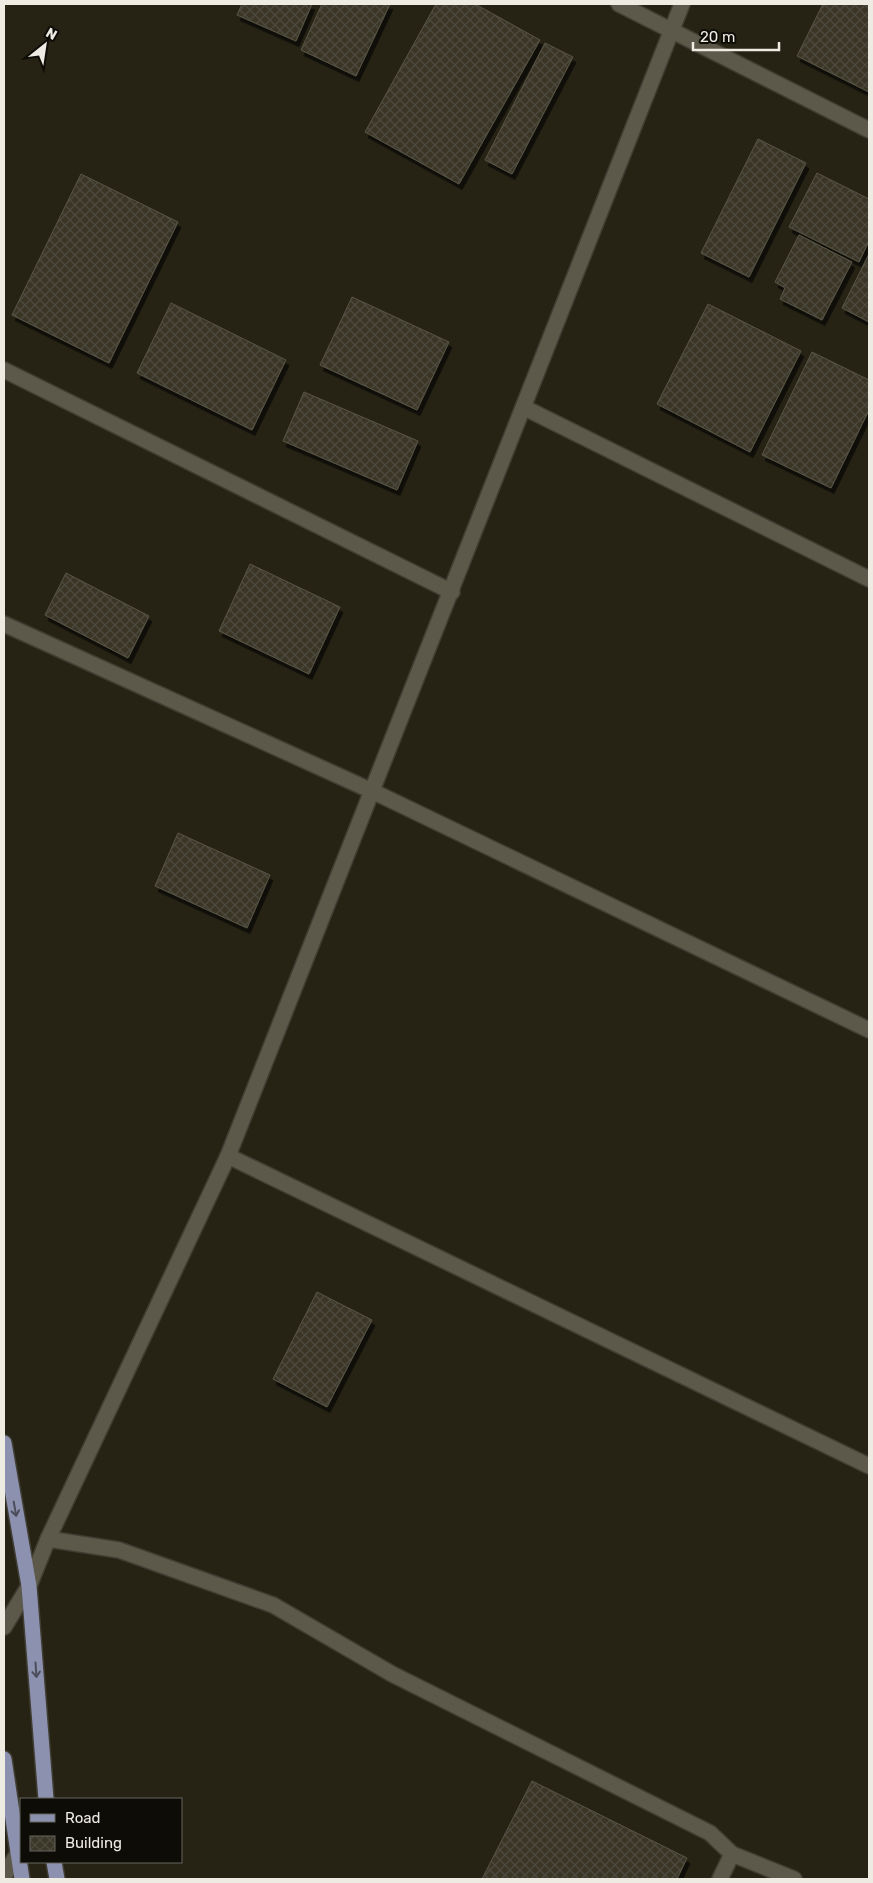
<svg xmlns="http://www.w3.org/2000/svg" width="873" height="1883" font-family="Rubik,sans-serif">
	<style>
		.building { fill: url(#building-cross-hatch); stroke: #595546; filter: url(#shadow) }
		.lines { fill: none; stroke-linecap: round; stroke-linejoin: round }
		.minor-casing { stroke: #403d33; stroke-width: 18 }
		.major-casing { stroke: #403d33; stroke-width: 18 }
		.minor { stroke: #5d594a; stroke-width: 15 }
		.major { stroke: #8b91af; stroke-width: 15 }
		.oneway { stroke: #4c4e5b }
	</style>
	<defs>
		<pattern id="building-cross-hatch" width="8" height="8" patternUnits="userSpaceOnUse" patternTransform="scale(1.25)"><rect width="8" height="8" fill="#3a3628"/><path d="M0 0l8 8M0 8l8-8" fill="none" stroke="#4d4a3d"/></pattern>
		<filter id="shadow"><feDropShadow dx="3" dy="5.5" stdDeviation="0" flood-color="#0009"/></filter>
	</defs>
	<rect width="100%" height="100%" fill="#262315"/>
	<g class="building">
		<path d="M242,4H312L296,41L237,15Z"/>
		<path d="M322,4H390L356,76L301,50Z"/>
		<path d="M436,4H475L540,40L459,184L365,132Z"/>
		<path d="M823,4H869V92L797,56Z"/>
		<path d="M545,43L573,57L512,174L485,160Z"/>
		<path d="M758,139L806,163L749,277L701,253Z"/>
		<path d="M817,173L869,199V241L859,262L789,227Z"/>
		<path d="M81,174L178,222L109,363L12,315Z"/>
		<path d="M799,235L852,262L822,320L780,299L785,288L775,282Z"/>
		<path d="M869,254V322L842,308Z"/>
		<path d="M352,297L449,342L417,410L320,365Z"/>
		<path d="M171,303L286,360L252,430L137,373Z"/>
		<path d="M708,304L801,351L750,452L657,404Z"/>
		<path d="M812,352L869,380V410L831,488L762,455Z"/>
		<path d="M304,392L418,441L397,490L283,441Z"/>
		<path d="M250,564L340,607L309,674L219,631Z"/>
		<path d="M66,573L149,616L128,658L45,615Z"/>
		<path d="M178,833L270,875L247,928L155,886Z"/>
		<path d="M317,1292L372,1320L327,1407L273,1379Z"/>
		<path d="M532,1781L687,1858L677,1879H482Z"/>
	</g>
	<g class="lines">
		<g class="minor-casing">
			<g id="minor">
				<path d="M619,4L869,130"/>
				<path d="M4,370L452,592"/>
				<path d="M525,408L869,579"/>
				<path d="M4,624L372,791L869,1030"/>
				<path d="M228,1156L869,1466"/>
				<path d="M48,1539L119,1550L273,1605L392,1674L710,1833L732,1854L794,1879"/>
				<path d="M4,1627L29,1586L48,1539L228,1156L682,4"/>
				<path d="M4,1876L18,1853"/>
				<path d="M720,1879L732,1854"/>
			</g>
		</g>
		<g class="major-casing">
			<g id="major">
				<path d="M4,1443L29,1586L46,1799"/>
				<path d="M4,1759L22,1879"/>
				<path d="M54,1862L57,1879"/>
			</g>
		</g>
		<use href="#minor" class="minor"/>
		<use href="#major" class="major"/>
	</g>
	<defs><path id="oneway-shaft" d="M-6 0H5M1.5-3L5.5 0L1.5 3" fill="none" stroke-width="1.6" stroke-linecap="round" stroke-linejoin="round" transform="scale(1.25)"/></defs>
	<g class="oneway">
		<use href="#oneway-shaft" transform="translate(15 1509) rotate(80)"/>
		<use href="#oneway-shaft" transform="translate(36 1670) rotate(86)"/>
	</g>
	<rect width="873" height="1883" fill="none" stroke="#edebe2" stroke-width="10"/>
	<rect x="20" y="1798" width="162" height="65" fill="#0d0c07" stroke="#67655f"/>
	<rect x="30" y="1814" width="25" height="8" fill="#8b91af" stroke="#67655f"/>
	<text x="65" y="1823" font-size="15" fill="#edebe2">Road</text>
	<rect x="30" y="1836" width="25" height="15" fill="url(#building-cross-hatch)" stroke="#67655f"/>
	<text x="65" y="1848" font-size="15" fill="#edebe2">Building</text>
	<g transform="translate(45 45) rotate(30)" stroke="#0d0c07" stroke-width="4" paint-order="stroke">
	<path d="M0-4L9 19L0 12L-9 19Z" fill="#edebe2"/>
	<text y="-8" font-size="14" font-weight="bold" text-anchor="middle" fill="#edebe2">N</text>
	</g>
	<path d="M693 42v8h86v-8" fill="none" stroke="#edebe2" stroke-width="2.5"/>
	<text x="700" y="42" font-size="15" fill="#edebe2" stroke="#0d0c07" stroke-width="4" paint-order="stroke">20 m</text>
</svg>
